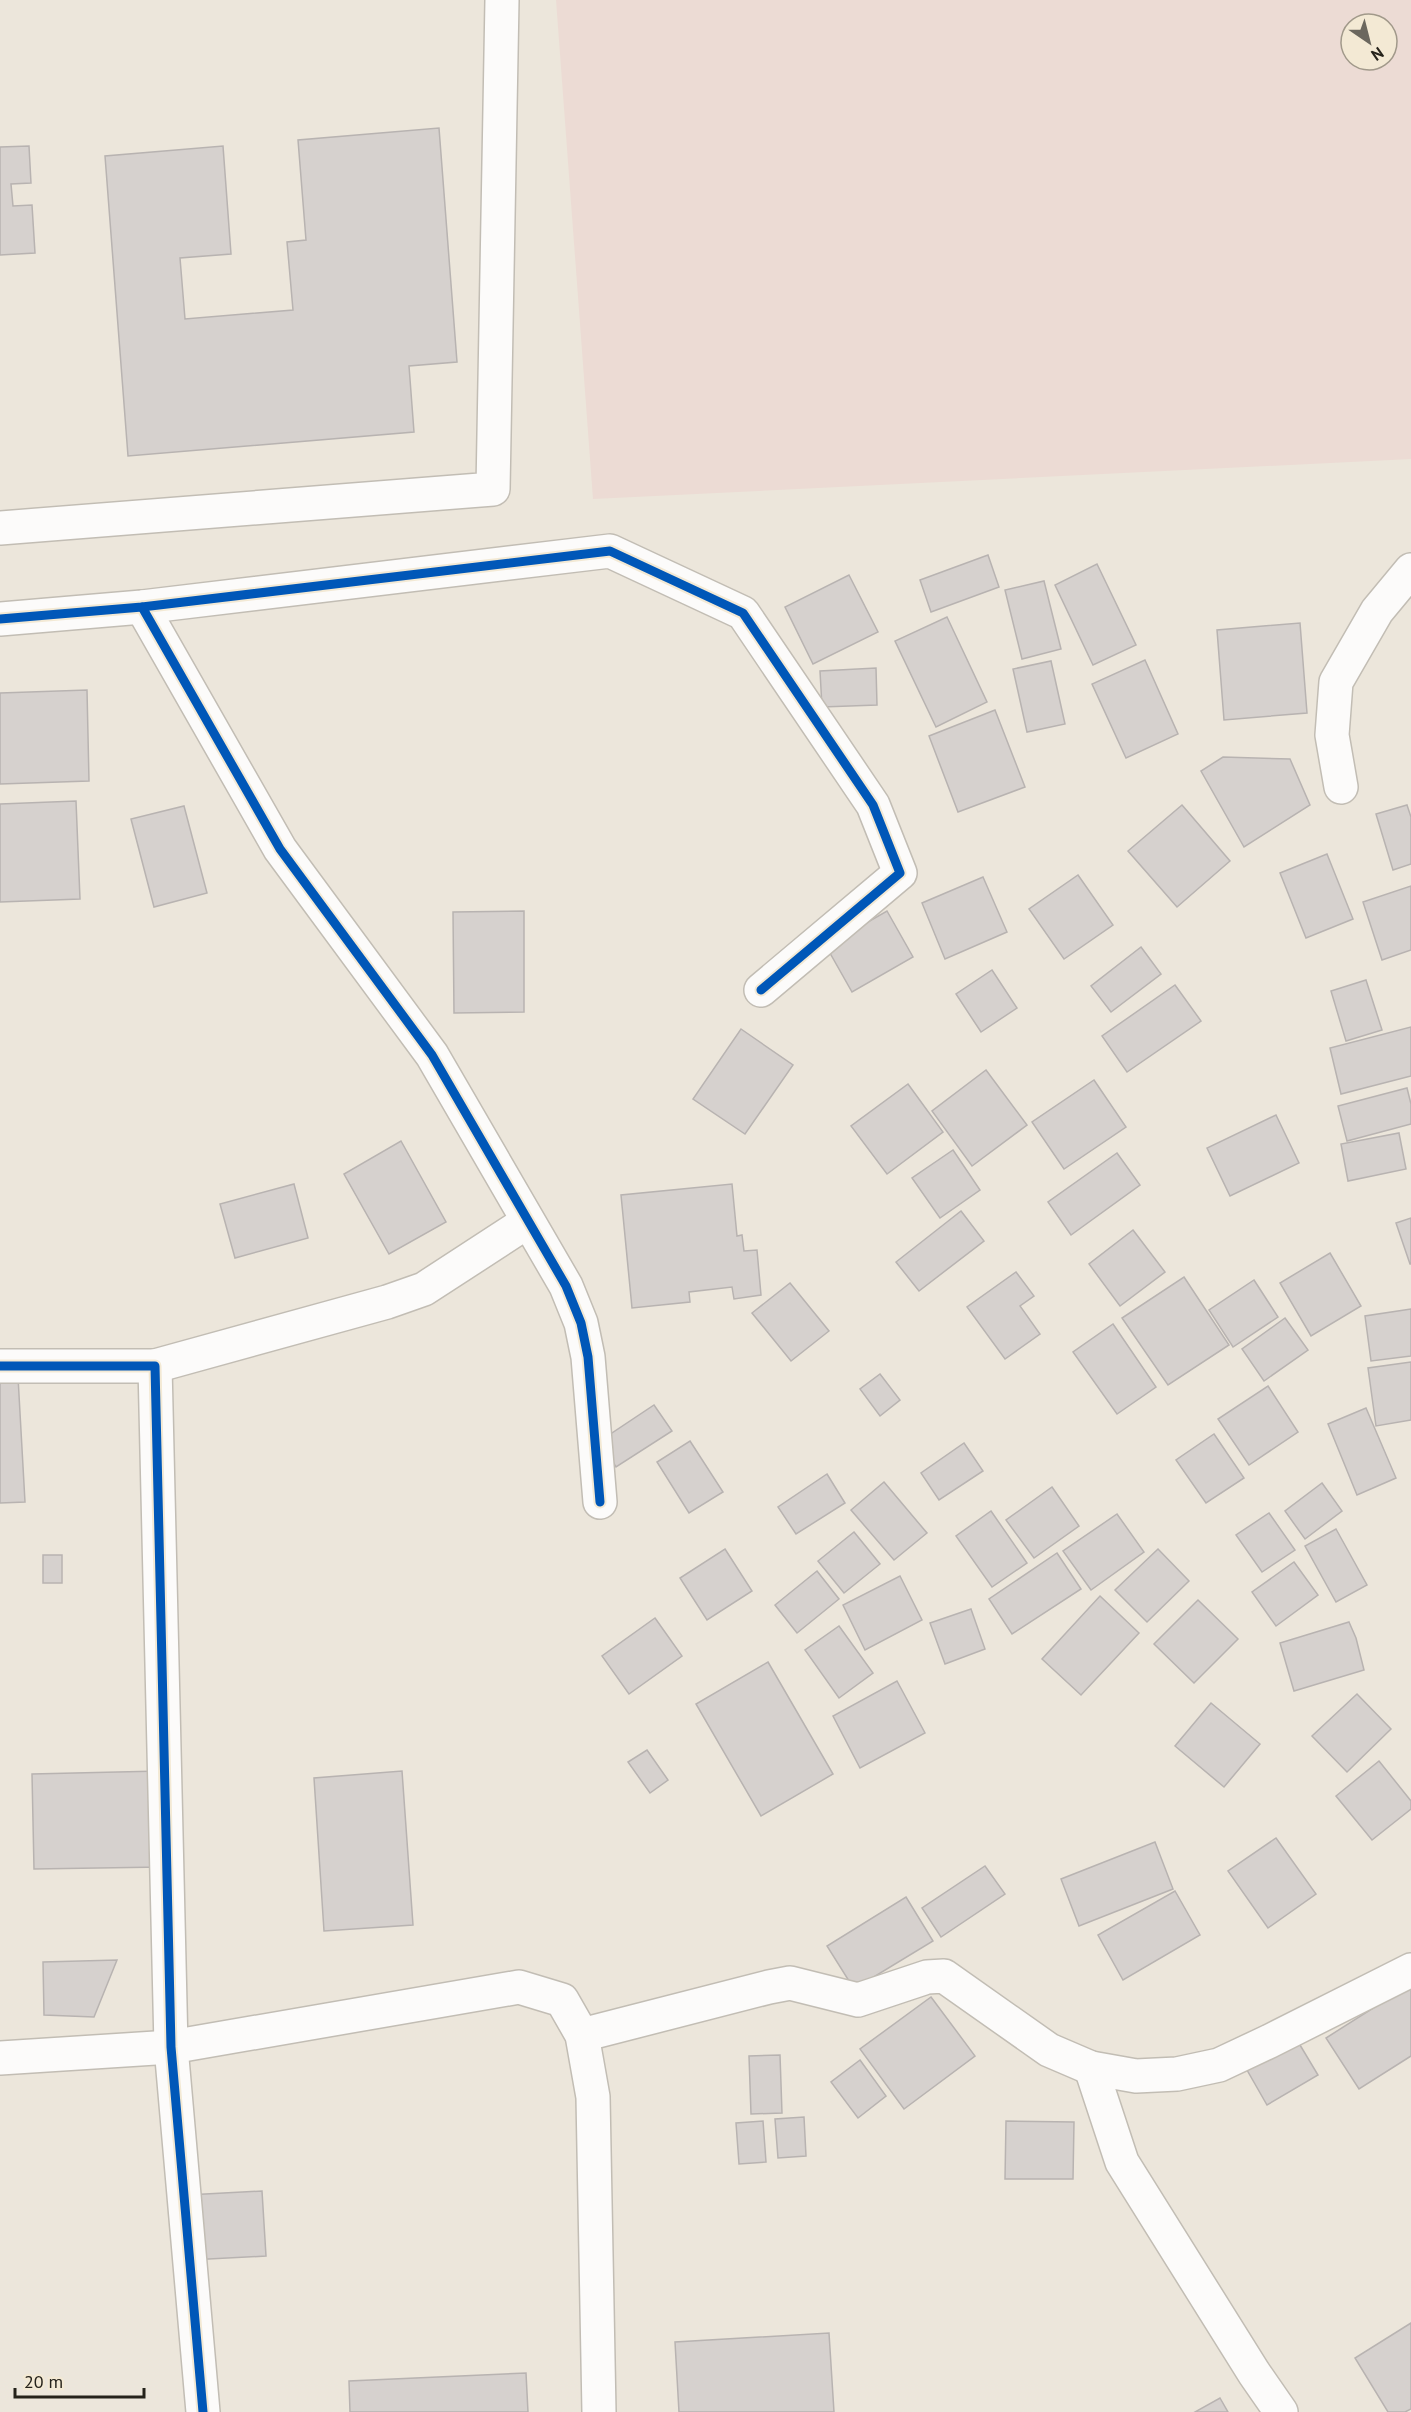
<svg xmlns="http://www.w3.org/2000/svg" width="1411" height="2412" font-family="'PT Sans',sans-serif">
	<style>
		.industrial { fill: #ecdbd4; fill-rule: evenodd }
		.building { fill: #d6d1ce; stroke: #b8b3b1; stroke-width: 1.5 }
		.lines { fill: none; stroke-linecap: round; stroke-linejoin: round }
		.street-casing { stroke: #c2bdb4; stroke-width: 36 }
		.street { stroke: #fcfbfa; stroke-width: 33 }
		.cycleway-casing { stroke: #f3e9d4; stroke-width: 13 }
		.cycleway { stroke: #0057b8; stroke-width: 9 }
	</style>
	<rect width="100%" height="100%" fill="#ece6db"/>
	<path class="industrial" d="M556,0H1411V459L593,499ZM1351,24H1387V60H1351Z"/>
	<g class="building">
		<path d="M439,128L457,362L409,366L414,432L128,456L105,156L223,146L231,254L180,258L185,319L293,310L287,242L306,240L298,140Z"/>
		<path d="M29,146L31,183L11,184L13,206L32,205L35,253L0,255V147Z"/>
		<path d="M988,555L999,587L931,612L920,580Z"/>
		<path d="M1097,564L1136,645L1093,665L1055,585Z"/>
		<path d="M849,575L878,632L813,664L785,607Z"/>
		<path d="M1044,581L1061,649L1022,659L1005,590Z"/>
		<path d="M947,617L987,702L936,727L895,641Z"/>
		<path d="M1300,623L1307,713L1224,720L1217,630Z"/>
		<path d="M1145,660L1178,734L1126,758L1092,684Z"/>
		<path d="M1051,661L1065,724L1027,732L1013,669Z"/>
		<path d="M876,668L877,705L822,707L820,671Z"/>
		<path d="M87,690L89,781L0,784V693Z"/>
		<path d="M995,710L1025,787L958,812L929,736Z"/>
		<path d="M1223,757L1290,759L1310,805L1244,847L1201,771Z"/>
		<path d="M76,801L80,899L0,902V804Z"/>
		<path d="M1182,805L1230,861L1177,907L1128,851Z"/>
		<path d="M1407,805L1411,817V864L1393,870L1376,814Z"/>
		<path d="M184,806L207,893L154,907L131,819Z"/>
		<path d="M1327,854L1353,919L1306,938L1280,873Z"/>
		<path d="M1078,875L1113,925L1064,959L1029,909Z"/>
		<path d="M983,877L1007,932L945,959L922,903Z"/>
		<path d="M1411,886V950L1382,960L1363,902Z"/>
		<path d="M524,911V1012L454,1013L453,912Z"/>
		<path d="M887,911L913,957L852,992L826,946Z"/>
		<path d="M1141,947L1161,974L1111,1012L1091,986Z"/>
		<path d="M992,970L1017,1008L981,1032L956,994Z"/>
		<path d="M1366,980L1382,1030L1346,1041L1331,991Z"/>
		<path d="M1175,985L1201,1021L1127,1072L1102,1036Z"/>
		<path d="M1411,1027V1076L1341,1094L1330,1048Z"/>
		<path d="M741,1029L793,1065L745,1134L693,1099Z"/>
		<path d="M986,1070L1027,1125L972,1166L932,1111Z"/>
		<path d="M1094,1080L1126,1127L1064,1169L1032,1122Z"/>
		<path d="M908,1084L943,1132L887,1174L851,1126Z"/>
		<path d="M1407,1088L1411,1104V1124L1347,1141L1338,1106Z"/>
		<path d="M1276,1115L1299,1163L1230,1196L1207,1148Z"/>
		<path d="M1399,1133L1406,1169L1348,1181L1341,1144Z"/>
		<path d="M401,1141L446,1222L389,1254L344,1174Z"/>
		<path d="M953,1150L980,1190L940,1218L912,1178Z"/>
		<path d="M1117,1153L1140,1185L1071,1235L1048,1202Z"/>
		<path d="M294,1184L308,1238L235,1258L220,1204Z"/>
		<path d="M732,1184L737,1236L742,1235L744,1251L757,1250L761,1295L734,1299L732,1287L689,1292L690,1302L632,1308L621,1195Z"/>
		<path d="M961,1211L984,1241L919,1291L896,1262Z"/>
		<path d="M1411,1218V1264H1410L1396,1223Z"/>
		<path d="M1133,1230L1165,1272L1120,1306L1089,1264Z"/>
		<path d="M1330,1253L1361,1306L1311,1336L1280,1283Z"/>
		<path d="M1016,1272L1034,1296L1020,1306L1040,1334L1005,1359L967,1307Z"/>
		<path d="M1184,1277L1229,1345L1168,1385L1122,1318Z"/>
		<path d="M1254,1280L1278,1317L1233,1347L1209,1310Z"/>
		<path d="M790,1283L829,1331L791,1361L752,1313Z"/>
		<path d="M1411,1309V1356L1371,1361L1365,1316Z"/>
		<path d="M1285,1318L1308,1350L1264,1381L1242,1349Z"/>
		<path d="M1113,1324L1156,1387L1117,1414L1073,1352Z"/>
		<path d="M1411,1362V1420L1376,1426L1368,1368Z"/>
		<path d="M880,1374L900,1400L880,1416L860,1389Z"/>
		<path d="M18,1377L25,1502L0,1503V1378Z"/>
		<path d="M1268,1386L1298,1432L1249,1465L1218,1419Z"/>
		<path d="M654,1405L672,1431L616,1467L600,1441Z"/>
		<path d="M1366,1408L1396,1478L1357,1495L1328,1424Z"/>
		<path d="M1214,1434L1244,1478L1206,1503L1176,1460Z"/>
		<path d="M690,1441L723,1492L689,1513L657,1462Z"/>
		<path d="M964,1443L983,1471L939,1500L921,1473Z"/>
		<path d="M827,1474L845,1503L796,1534L778,1507Z"/>
		<path d="M884,1482L927,1533L894,1560L851,1510Z"/>
		<path d="M1322,1483L1342,1511L1305,1539L1285,1511Z"/>
		<path d="M1052,1487L1079,1526L1034,1558L1006,1520Z"/>
		<path d="M991,1511L1027,1563L992,1587L956,1536Z"/>
		<path d="M1269,1513L1295,1550L1262,1572L1236,1535Z"/>
		<path d="M1117,1514L1144,1552L1091,1590L1063,1551Z"/>
		<path d="M1336,1529L1367,1585L1336,1602L1305,1546Z"/>
		<path d="M854,1532L880,1564L844,1593L818,1561Z"/>
		<path d="M725,1549L752,1591L707,1620L680,1578Z"/>
		<path d="M1158,1549L1189,1581L1147,1622L1115,1590Z"/>
		<path d="M1057,1553L1081,1589L1012,1634L989,1599Z"/>
		<rect x="43" y="1555" width="19" height="28"/>
		<path d="M1294,1562L1318,1595L1276,1626L1252,1592Z"/>
		<path d="M817,1571L839,1599L797,1633L775,1605Z"/>
		<path d="M900,1576L922,1620L865,1650L843,1605Z"/>
		<path d="M1100,1596L1139,1633L1081,1695L1042,1659Z"/>
		<path d="M1198,1600L1238,1639L1194,1683L1154,1644Z"/>
		<path d="M971,1609L985,1649L945,1664L930,1623Z"/>
		<path d="M655,1618L682,1656L629,1694L602,1656Z"/>
		<path d="M1349,1622L1356,1638L1364,1670L1294,1691L1280,1643Z"/>
		<path d="M839,1626L873,1673L839,1698L805,1650Z"/>
		<path d="M768,1662L833,1774L761,1816L696,1704Z"/>
		<path d="M897,1681L925,1733L860,1768L833,1716Z"/>
		<path d="M1357,1694L1391,1729L1347,1772L1312,1736Z"/>
		<path d="M1211,1703L1260,1744L1224,1787L1175,1746Z"/>
		<path d="M647,1750L668,1780L650,1793L628,1762Z"/>
		<path d="M1379,1761L1411,1801V1809L1372,1840L1336,1796Z"/>
		<path d="M160,1771L162,1867L34,1869L32,1774Z"/>
		<path d="M402,1771L413,1925L324,1931L314,1778Z"/>
		<path d="M1276,1838L1316,1894L1268,1928L1228,1871Z"/>
		<path d="M1155,1842L1173,1889L1079,1926L1061,1879Z"/>
		<path d="M985,1866L1005,1894L941,1937L922,1908Z"/>
		<path d="M1175,1891L1200,1935L1123,1980L1098,1935Z"/>
		<path d="M906,1897L933,1941L854,1989L827,1946Z"/>
		<path d="M117,1960L94,2017L44,2015L43,1962Z"/>
		<path d="M1411,1984V2056L1359,2089L1326,2038Z"/>
		<path d="M931,1997L975,2056L904,2109L860,2049Z"/>
		<path d="M1297,2040L1318,2075L1267,2105L1247,2070Z"/>
		<path d="M780,2055L782,2113L751,2114L749,2056Z"/>
		<path d="M860,2060L886,2096L858,2118L831,2082Z"/>
		<path d="M804,2117L806,2156L778,2158L775,2119Z"/>
		<path d="M763,2121L766,2162L739,2164L736,2123Z"/>
		<path d="M1006,2121L1074,2122L1073,2179H1005Z"/>
		<path d="M262,2191L266,2256L190,2260L187,2195Z"/>
		<path d="M1411,2323V2409L1405,2412H1388L1355,2358Z"/>
		<path d="M829,2333L834,2412H679L675,2342Z"/>
		<path d="M526,2373L528,2412H350L349,2381Z"/>
		<path d="M1220,2398L1228,2412H1195Z"/>
	</g>
	<g class="lines">
		<g class="street-casing">
			<g id="street">
				<path d="M0,528L493,489L502,0"/>
				<path d="M142,607L280,849L432,1055L566,1286L581,1323L588,1357L600,1502"/>
				<path d="M0,619L142,607L610,551L743,613L873,805L900,873L761,990"/>
				<path d="M1341,787L1332,735L1336,682L1377,611L1411,570"/>
				<path d="M0,1366H155L171,2047L203,2412"/>
				<path d="M155,1366L387,1302L424,1289L527,1222"/>
				<path d="M582,2035L769,1987L790,1983L858,2000L927,1977L944,1976L1049,2050L1091,2068L1136,2076L1177,2074L1219,2065L1270,2041L1411,1970"/>
				<path d="M0,2058L171,2047L519,1987L562,2000L582,2035L593,2097L599,2412"/>
				<path d="M1091,2068L1122,2162L1254,2373L1281,2412"/>
			</g>
		</g>
		<use href="#street" class="street"/>
		<g class="cycleway-casing">
			<g id="cycleway">
				<path d="M142,607L280,849L432,1055L566,1286L581,1323L588,1357L600,1502"/>
				<path d="M0,619L142,607L610,551L743,613L873,805L900,873L761,990"/>
				<path d="M0,1366H155L171,2047L203,2412"/>
			</g>
		</g>
		<use href="#cycleway" class="cycleway"/>
	</g>
	<g transform="translate(1369 42) rotate(145)"><circle r="28" fill="#f3e9d4" stroke="#a1998a" stroke-width="1.5"/>
	<path d="M0-4.5L10 22L0 15L-10 22Z" fill="#6b675e"/>
	<text y="-9" font-size="16" font-weight="bold" text-anchor="middle" fill="#25221a">N</text>
	</g>
	<path d="M15 2388v9h129v-9" fill="none" stroke="#25221a" stroke-width="3"/>
	<text x="24" y="2388" font-size="18" fill="#25221a" stroke="#f3e9d4" stroke-width="4.5" paint-order="stroke">20 m</text>
</svg>
